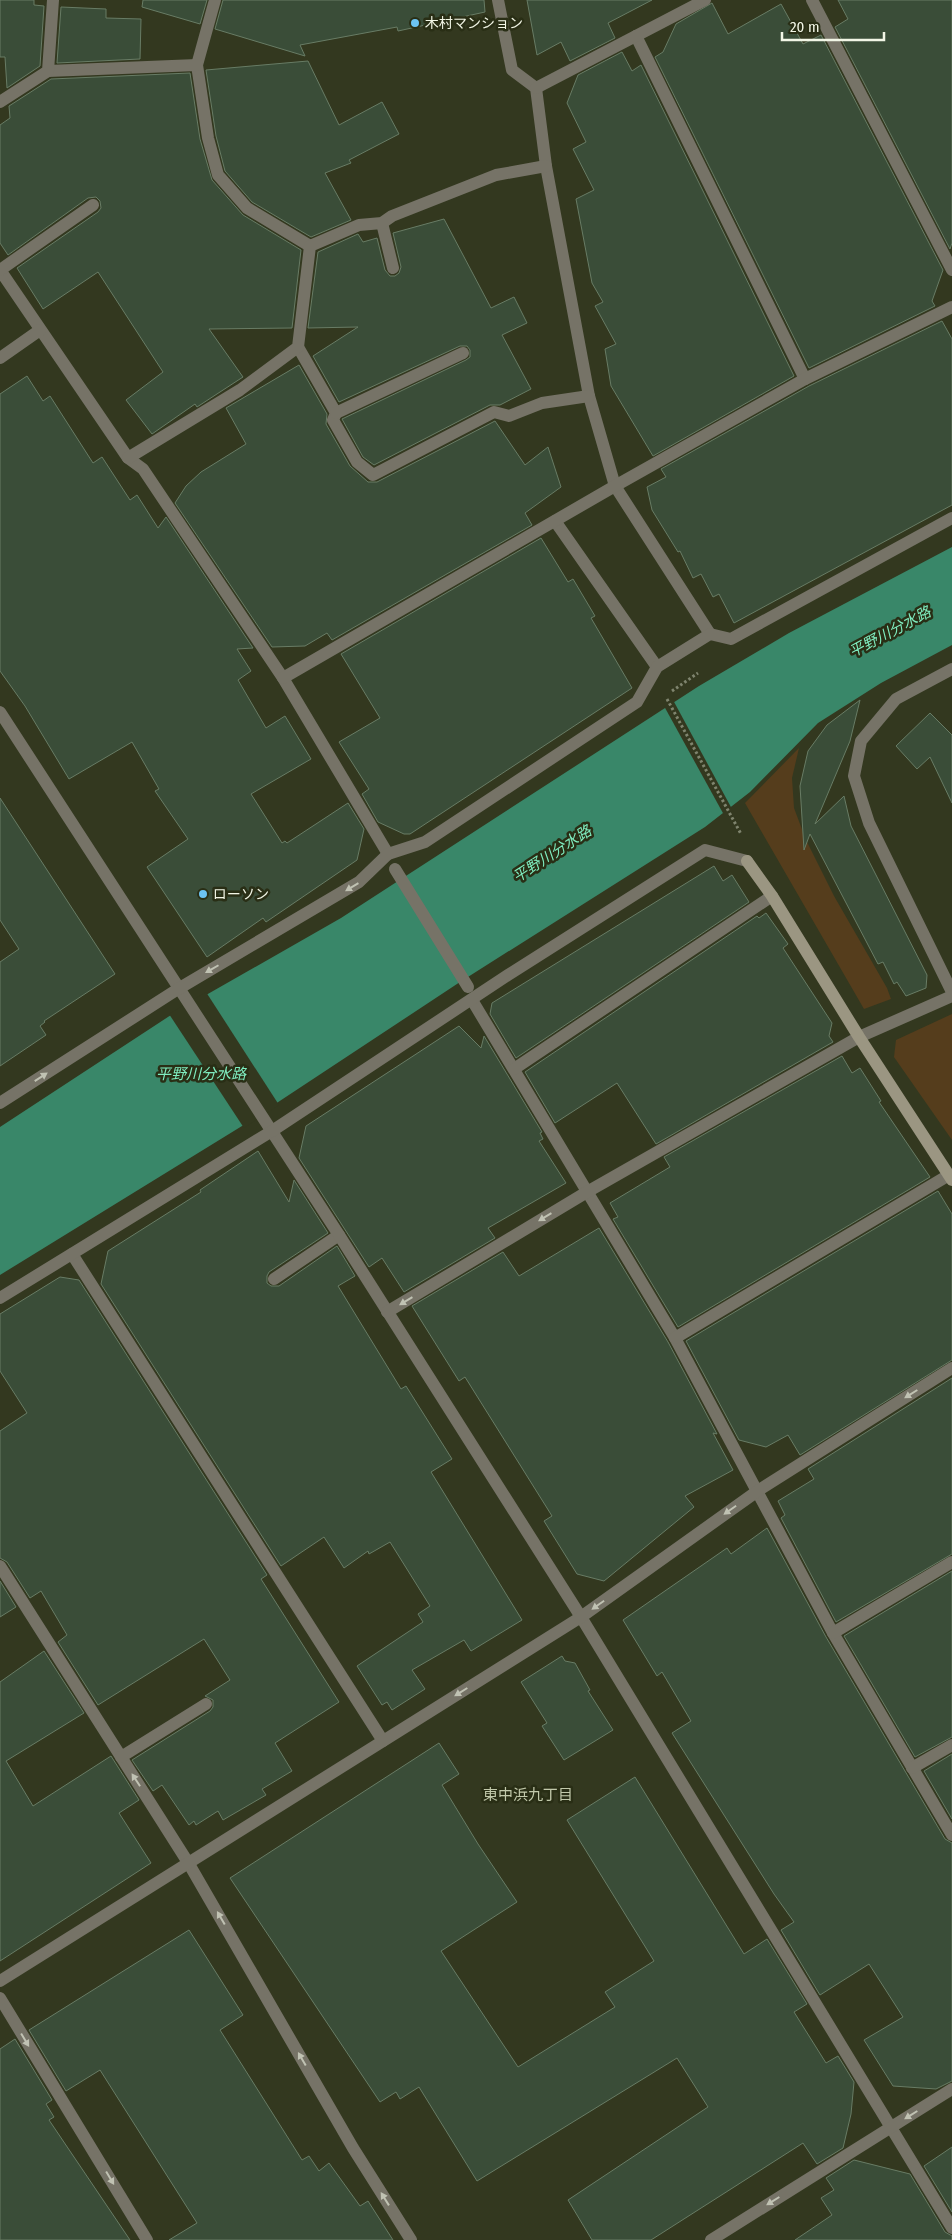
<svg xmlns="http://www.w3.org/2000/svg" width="952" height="2240" font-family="'Fira Sans Condensed','Noto Sans JP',sans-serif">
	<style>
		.green { fill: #553d1c }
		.water { fill: #398769 }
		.pier { fill: #33381f }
		.building { fill: #3a4d38; stroke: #687c65 }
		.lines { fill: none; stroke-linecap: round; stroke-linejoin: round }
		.path { stroke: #7f846e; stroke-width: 3; stroke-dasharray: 2.5 2.5; stroke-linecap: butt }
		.lane { stroke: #767367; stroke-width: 12 }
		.street { stroke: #767367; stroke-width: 12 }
		.secondary { stroke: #9b9682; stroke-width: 12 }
		.oneway { fill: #c0c2b3 }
		.poi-dot { fill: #6cc3f2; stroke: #292e15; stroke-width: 2 }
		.labels { text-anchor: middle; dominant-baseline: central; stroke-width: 5; stroke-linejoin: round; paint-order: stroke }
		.poi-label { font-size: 14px; fill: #f2f6e6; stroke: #292e15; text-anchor: start }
		.water-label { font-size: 15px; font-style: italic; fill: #7fedc0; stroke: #292e15 }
		.neighbourhood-label { font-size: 15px; fill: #c2c9ab; stroke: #292e15 }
	</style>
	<rect width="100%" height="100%" fill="#33381f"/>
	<g class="green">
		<path d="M799,748L792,778L794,808L806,840L834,896L887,988L891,999L864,1009L745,803Z"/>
		<path d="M952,1014V1140L894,1057L896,1040Z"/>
	</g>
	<path class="water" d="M952,547V645L881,683L818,723L750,792L705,827L460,982L242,1126L0,1275V1127L171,1015L341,918L699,686L789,633Z"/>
	<g class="pier">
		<path d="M673,700L732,809L724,815L664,706Z"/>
		<path d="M206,992L279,1105L244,1128L169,1014Z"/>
	</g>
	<g class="building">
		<path d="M0,0H34V5L44,6L40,66L7,88L5,57H0Z"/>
		<path d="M143,0H207L200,24L142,7Z"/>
		<path d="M223,0H484L485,12L398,31L397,27L300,45L305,56L215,29Z"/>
		<path d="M527,0H652L608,23L615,38L570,61L561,42L537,55Z"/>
		<path d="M838,0H952V243L950,249L835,27L848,19Z"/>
		<path d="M712,3L728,34L781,4L803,44L821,35L943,270L932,301L935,306L809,368L655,57L663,52L676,24Z"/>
		<path d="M61,7L106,9V18L141,19L140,59L57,63Z"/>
		<path d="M622,52L632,71L641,65L794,376L653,456L611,386L605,349L616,344L595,306L603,302L592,283L576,199L594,190L573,149L586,142L567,103L578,75Z"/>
		<path d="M308,61L339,125L382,102L399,134L349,160L351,163L325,173L351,220L311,237L252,202L225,171L216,136L206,70Z"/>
		<path d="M190,73L200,139L212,180L243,215L301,250L292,328L209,329L243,377L197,407L195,404L152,434L126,400L163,372L98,272L43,309L17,268L98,212L101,208L100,201L96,197L88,198L8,255L0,243V125L10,118L9,106L51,79Z"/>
		<path d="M444,219L491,308L514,297L527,323L502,335L531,389L500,405H490L374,465L363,457L342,419L466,360L470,357V350L467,346H460L339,402L313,356L358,327L308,328L318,252L358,234L363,242L377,238L385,270L390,276H395L399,273L401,267L393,233Z"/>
		<path d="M942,321L952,339V505L734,623L719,594L713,597L701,574L693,578L680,551L678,552L652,510L647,487L666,477L661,469L809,386Z"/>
		<path d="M299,365L327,414L326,424L350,466L368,482H377L495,421L525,465L548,447L561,487L525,513L532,525L332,640L327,633L305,646L272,647L175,503L186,486L201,472L246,444L226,408Z"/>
		<path d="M27,376L43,401L50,396L93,463L102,457L130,500L137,495L158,528L166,517L253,648L237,649L251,671L238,680L266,728L285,716L311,759L251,794L282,843L285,841L287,843L348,803L364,829L357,860L266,922L263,918L207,957L147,867L188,839L155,791L159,789L132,742L69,779L25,706L0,671V394Z"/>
		<path d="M541,538L568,582L573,579L595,616L591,618L632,688L410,834H404L378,822L362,794L369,789L339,742L380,718L341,654Z"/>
		<path d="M860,700L850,741L815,824L844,796L851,826L927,975L926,988L906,996L897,982L894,984L883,962L878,964L810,834L804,850L800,786L808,751L827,725Z"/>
		<path d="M930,713L952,735V803L930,757L917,769L896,746Z"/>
		<path d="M0,798L115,974L44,1021L45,1022L40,1026L46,1035L0,1066V962L19,949L0,920Z"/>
		<path d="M714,866L723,881L732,875L749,902L516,1058L490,1014L492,1003Z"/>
		<path d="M766,913L788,944L783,948L832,1023L829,1036L833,1042L656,1144L617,1083L555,1123L525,1072L757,916L759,918Z"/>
		<path d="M459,1026L481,1048L484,1036L542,1132L540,1133L543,1139L539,1141L566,1183L488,1228L495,1238L404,1292L382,1258L369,1267L299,1158L306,1126Z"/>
		<path d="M842,1056L852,1073L860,1068L881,1101L879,1102L930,1177L678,1327L613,1219L618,1217L610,1203L670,1167L664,1157Z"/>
		<path d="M258,1151L289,1202L294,1180L328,1233L269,1272L267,1276V1283L271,1286H279L337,1246L355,1276L338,1286L401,1389L406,1386L452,1459L431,1472L522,1620L471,1651L464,1640L412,1670L425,1689L392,1710L387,1702L382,1705L357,1666L423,1622L418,1614L430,1606L390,1542L369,1554L368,1551L344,1568L324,1537L281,1566L101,1284L108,1251L201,1192L200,1190Z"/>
		<path d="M938,1191L952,1214V1360L800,1455L788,1435L766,1447L739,1440L686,1341Z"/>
		<path d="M599,1228L668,1342L717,1434L713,1433L733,1470L685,1496L694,1507L604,1581L577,1574L544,1521L552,1516L465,1377L459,1381L412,1306L503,1252L519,1276Z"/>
		<path d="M60,1277L79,1280L267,1575L261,1579L339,1702L275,1743L292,1771L262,1789L266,1795L223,1820L218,1811L196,1825L194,1821L189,1825L162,1785L153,1791L132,1760L210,1711L213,1707V1700L205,1696L230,1680L204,1639L98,1705L58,1642L67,1635L41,1591L30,1598L7,1562L0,1558V1431L27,1413L0,1371V1314Z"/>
		<path d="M952,1378V1554L836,1622L781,1518L785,1515L778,1501L814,1479L808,1469Z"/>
		<path d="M767,1528L826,1637L945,1839L952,1843V2081L936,2089L893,2086L864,2040L903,2017L869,1964L820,1995L781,1930L794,1922L774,1894L672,1733L691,1721L662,1672L657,1676L623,1620L727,1548L731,1554Z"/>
		<path d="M952,1571V1737L915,1757L844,1636Z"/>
		<path d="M0,1581L16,1607L0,1617Z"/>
		<path d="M44,1651L84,1713L6,1761L33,1806L111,1756L139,1800L119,1813L151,1863L0,1961V1682Z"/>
		<path d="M562,1656L565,1661L575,1663L590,1690L588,1691L613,1730L564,1760L542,1726L547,1723L521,1682Z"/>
		<path d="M439,1743L459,1774L442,1785L478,1844L517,1902L441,1951L518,2067L615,2007L605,1992L654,1961L567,1820L635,1777L744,1954L767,1939L807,2004L794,2012L826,2063L838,2056L854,2082L851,2114L843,2148L817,2164L803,2143L651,2240H592L568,2200L708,2107L677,2058L477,2181L419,2087L400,2099L396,2092L380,2102L230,1878Z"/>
		<path d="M952,1754V1819L924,1771Z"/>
		<path d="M189,1930L243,2015L220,2030L302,2160L309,2156L319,2171L329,2163L360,2206L368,2201L393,2240H169L197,2223L100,2070L66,2091L29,2030Z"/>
		<path d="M15,2039L52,2100L46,2104L54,2117L49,2120L130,2240H0V2049Z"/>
		<path d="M952,2147V2212L924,2166Z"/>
		<path d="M854,2160L910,2174L945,2232L952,2236V2240H795L832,2215L821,2198L834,2190L826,2178Z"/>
	</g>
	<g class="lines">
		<g class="path">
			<path d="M672,691L698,673"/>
			<path d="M667,699L741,834"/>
		</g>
		<path class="lane" d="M274,1279L339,1235"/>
		<g class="street">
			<path d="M215,0L197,65L208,138L218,175L247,208L310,246"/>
			<path d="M498,0L512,70L536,88L546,166L589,396L615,486L710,634"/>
			<path d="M812,0L952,270"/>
			<path d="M636,36L805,379"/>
			<path d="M48,71L197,65"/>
			<path d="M536,88L705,0"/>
			<path d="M0,102L48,71L53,0"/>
			<path d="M382,223L393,268"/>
			<path d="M0,270L128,458L143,469L283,678L388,854"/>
			<path d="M0,270L93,205"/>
			<path d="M298,347L336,413L333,420L357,462L373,475L494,412L509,416L542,403L589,396"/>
			<path d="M0,358L40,330"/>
			<path d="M336,413L463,353"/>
			<path d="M128,458L240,390L298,347L310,246L359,225L382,223L392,216L496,175L546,166"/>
			<path d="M555,521L657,667"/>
			<path d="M952,669L896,699L861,741L854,776L869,823L952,992"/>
			<path d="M283,678L615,486L805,379L952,307"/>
			<path d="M0,712L339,1235L581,1617L952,2228"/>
			<path d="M395,869L468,987"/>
			<path d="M472,1000L675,1338L833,1633L952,1835"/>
			<path d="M514,1069L772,896"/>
			<path d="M0,1103L178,989L359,882L388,854L425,842L637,702L657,667L710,634L731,639L952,518"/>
			<path d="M72,1254L383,1741"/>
			<path d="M0,1298L272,1131L508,975L705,850L747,861"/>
			<path d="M387,1312L587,1192L859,1037L952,996"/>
			<path d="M675,1338L949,1175"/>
			<path d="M0,1566L189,1864L353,2148L411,2240"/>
			<path d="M833,1633L952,1562"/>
			<path d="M121,1757L206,1704"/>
			<path d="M912,1768L952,1745"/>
			<path d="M0,1981L581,1617L759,1490L952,1368"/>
			<path d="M0,1998L147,2240"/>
			<path d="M711,2240L952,2089"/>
		</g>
		<path class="secondary" d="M747,861L772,896L859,1037L952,1180"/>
	</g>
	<defs><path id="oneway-solid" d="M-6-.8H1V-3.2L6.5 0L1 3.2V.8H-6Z" transform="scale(1.25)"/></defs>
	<g class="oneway">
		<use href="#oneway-solid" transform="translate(352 887) rotate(149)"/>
		<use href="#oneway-solid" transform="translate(212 969) rotate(150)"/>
		<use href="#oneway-solid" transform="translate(41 1077) rotate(-33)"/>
		<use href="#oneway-solid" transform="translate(545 1217) rotate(149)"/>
		<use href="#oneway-solid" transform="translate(406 1301) rotate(149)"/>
		<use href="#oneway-solid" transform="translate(911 1394) rotate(148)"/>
		<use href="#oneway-solid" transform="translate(730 1510) rotate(145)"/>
		<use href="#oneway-solid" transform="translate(598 1605) rotate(145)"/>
		<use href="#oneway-solid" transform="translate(461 1692) rotate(148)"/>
		<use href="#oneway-solid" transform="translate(136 1780) rotate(-123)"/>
		<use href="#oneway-solid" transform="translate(221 1918) rotate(-120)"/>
		<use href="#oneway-solid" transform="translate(25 2040) rotate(59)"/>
		<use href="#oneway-solid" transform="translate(302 2059) rotate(-120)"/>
		<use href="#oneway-solid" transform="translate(911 2115) rotate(148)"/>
		<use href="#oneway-solid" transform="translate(110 2178) rotate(59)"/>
		<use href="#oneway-solid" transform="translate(385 2199) rotate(-122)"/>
		<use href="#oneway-solid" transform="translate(773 2201) rotate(148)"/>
	</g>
	<g class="poi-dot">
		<circle cx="415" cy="23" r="5"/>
		<circle cx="203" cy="894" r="5"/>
	</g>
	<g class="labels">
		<g class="poi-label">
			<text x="425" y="23">木村マンション</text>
			<text x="213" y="894">ローソン</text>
		</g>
		<g class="water-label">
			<text transform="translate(890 632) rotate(-28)">平野川分水路</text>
			<text transform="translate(552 854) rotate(-33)">平野川分水路</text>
			<text x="201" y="1074">平野川分水路</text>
		</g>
		<g class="neighbourhood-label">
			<text x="528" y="1795">東中浜九丁目</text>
		</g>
	</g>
	<path d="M782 32v8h102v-8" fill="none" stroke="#f2f6e6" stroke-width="2.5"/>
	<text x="790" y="32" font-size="15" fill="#f2f6e6" stroke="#292e15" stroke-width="4" paint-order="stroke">20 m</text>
</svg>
